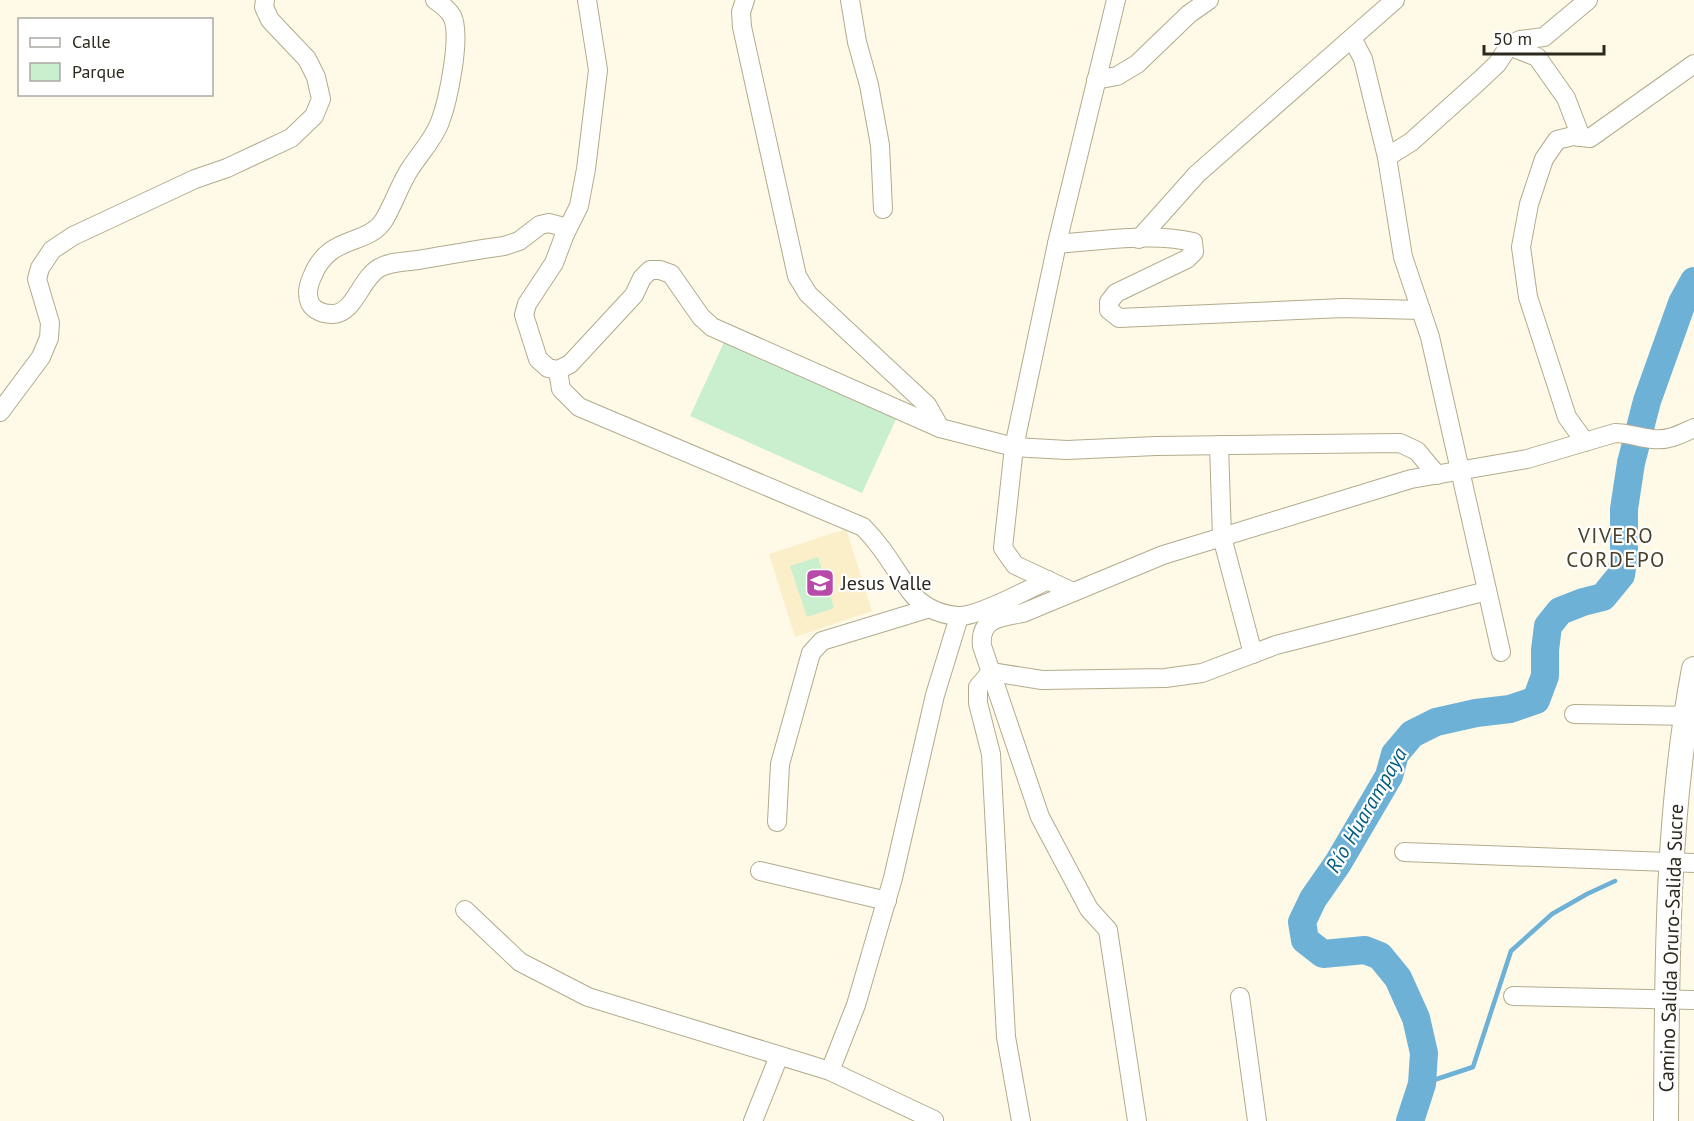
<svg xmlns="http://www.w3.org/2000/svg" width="1694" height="1121" font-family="'PT Sans',sans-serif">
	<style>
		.built { fill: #faefc8 }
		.green { fill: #caefce }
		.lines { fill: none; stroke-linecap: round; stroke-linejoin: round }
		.stream { stroke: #6db1d7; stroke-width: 4.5 }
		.river { stroke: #6db1d7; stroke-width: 28 }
		.minor-casing { stroke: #b3ab8d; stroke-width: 20 }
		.major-casing { stroke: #b3ab8d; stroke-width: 26 }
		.minor { stroke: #fff; stroke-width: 18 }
		.major { stroke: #fff; stroke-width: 24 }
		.labels { text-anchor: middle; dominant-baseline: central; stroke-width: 4.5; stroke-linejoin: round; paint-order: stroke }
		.poi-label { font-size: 20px; fill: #2c281d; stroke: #fff; text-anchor: start }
		.street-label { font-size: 20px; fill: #2c281d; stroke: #fff }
		.neighbourhood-label { font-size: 21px; letter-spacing: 1.5px; fill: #494128; stroke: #fff }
		.water-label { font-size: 21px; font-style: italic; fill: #035e83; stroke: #fff }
	</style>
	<rect width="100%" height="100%" fill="#fff9e7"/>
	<path class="built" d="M846,529L872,611L795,637L769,554Z"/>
	<g class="green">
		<path d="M732,325L904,402L862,493L690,416Z"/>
		<path d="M818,557L834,608L807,617L790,566Z"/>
	</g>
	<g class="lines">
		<path class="stream" d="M1422,1084L1473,1067L1511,951L1552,914L1587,894L1615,881"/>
		<path class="river" d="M1410,1121L1422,1084L1424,1053L1416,1018L1398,978L1380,956L1365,950L1323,954L1305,940L1302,922L1313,899L1338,863L1389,776L1395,754L1412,734L1436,722L1476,713L1510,709L1536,700L1545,676V650L1548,626L1560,611L1583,602L1603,597L1621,575L1624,554V509L1631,463L1647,401L1682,303L1694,281"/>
		<g class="minor-casing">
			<g id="minor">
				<path d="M435,0C441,4 448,9 452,16C462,35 448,101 440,122C433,141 418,155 408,172C399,187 393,205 384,220C367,247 329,233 312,277C308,286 306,294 310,303C314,311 324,314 333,314C354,314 361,278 379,268C391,261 405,262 418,260C447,255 475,250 504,246L519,241L540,225L549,223L560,226L565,234L554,263L527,304L524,315L538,359L548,368L558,370L570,364L634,295L642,278L650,270H660L671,274L701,317L712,327L940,428L1014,447L1067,450L1156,446L1400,443L1417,451L1437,475"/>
				<path d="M745,0L741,12L742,27L797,276L808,294L927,405L940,428"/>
				<path d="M850,0L857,42L869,85L880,145L883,209"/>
				<path d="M1352,38L1363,59L1387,157L1403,257L1430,337L1501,652"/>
				<path d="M1509,46L1537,57L1566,98L1581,137"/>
				<path d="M1096,80L1117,76L1137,64L1189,14L1209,0"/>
				<path d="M1387,157L1411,142L1479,81L1497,64L1509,46L1520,40L1544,37L1588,0"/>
				<path d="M565,234L579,206L586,169L598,70L587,0"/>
				<path d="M1139,239L1197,174L1395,0"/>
				<path d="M1057,244C1098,241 1153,232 1193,242L1194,252L1187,259L1116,293L1109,302V310L1119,318L1343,308L1421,310"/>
				<path d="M558,370L561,389L579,407L863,527C883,547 894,568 910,591C921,606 938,614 957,616C976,618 1029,589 1048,580"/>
				<path d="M0,412L41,357L49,338L50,323L37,279L40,268L52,250L73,236L195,179L227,168L291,138L314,116L321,99L316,77L307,59L270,20L264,7L265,0"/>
				<path d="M1585,442L1567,417L1528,297L1521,247L1529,204L1544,159L1557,140L1573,136L1590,138L1694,64"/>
				<path d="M1219,445L1222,537L1253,654"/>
				<path d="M1073,592L1015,565L1003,548L1014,447L1058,239L1116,0"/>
				<path d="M1574,714L1694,716"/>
				<path d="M777,822L780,764L811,653L822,641L927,609"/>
				<path d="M1404,852L1694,863"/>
				<path d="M760,871L887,901"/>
				<path d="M465,910L520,962L588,997L830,1071L934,1120"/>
				<path d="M1513,996L1694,1000"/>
				<path d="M1240,997L1257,1121"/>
				<path d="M830,1071L856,1005L893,878L935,695L959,617"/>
				<path d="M753,1121L779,1056"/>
				<path d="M1021,1121L1006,1037L991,754L978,703V687L991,672L1042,680L1165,678L1202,673L1276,645L1487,591"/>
				<path d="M1137,1121L1108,930L1089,909L1040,817L982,646C979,618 1001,617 1023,613L1163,555L1222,537L1411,479L1527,459L1615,433C1629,433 1640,438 1653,439C1668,441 1681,434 1694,428"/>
			</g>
		</g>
		<g class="major-casing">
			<path id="major" d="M1666,1121C1667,970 1666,818 1694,669"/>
		</g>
		<use href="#minor" class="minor"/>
		<use href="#major" class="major"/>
	</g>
	<defs>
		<g id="school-square" transform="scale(1.5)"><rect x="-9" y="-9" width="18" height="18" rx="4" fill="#b84baa" stroke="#fff"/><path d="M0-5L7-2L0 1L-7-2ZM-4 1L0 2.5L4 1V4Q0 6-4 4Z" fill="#fff"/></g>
	</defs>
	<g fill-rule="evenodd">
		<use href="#school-square" x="820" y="583"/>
	</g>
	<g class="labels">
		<g class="poi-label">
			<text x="841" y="583">Jesus Valle</text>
		</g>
		<g class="street-label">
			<text transform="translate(1671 948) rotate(-88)">Camino Salida Oruro-Salida Sucre</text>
		</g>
		<g class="neighbourhood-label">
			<text x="1616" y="535">VIVERO<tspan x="1616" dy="24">CORDEPO</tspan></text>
		</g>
		<g class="water-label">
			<text transform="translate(1366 810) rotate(-60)">Río Huarampaya</text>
		</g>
	</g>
	<rect x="18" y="18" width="195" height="78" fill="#ffffff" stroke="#aba9a5" stroke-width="1.5"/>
	<rect x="30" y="38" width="30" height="9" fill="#ffffff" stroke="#aba9a5" stroke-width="1.5"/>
	<text x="72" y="48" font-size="18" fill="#2c281d">Calle</text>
	<rect x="30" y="63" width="30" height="18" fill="#caefce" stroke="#aba9a5" stroke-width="1.5"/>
	<text x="72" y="78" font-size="18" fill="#2c281d">Parque</text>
	<path d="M1484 45v9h120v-9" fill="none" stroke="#2c281d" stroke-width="3"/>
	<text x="1493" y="45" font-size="18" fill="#2c281d" stroke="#ffffff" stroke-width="4.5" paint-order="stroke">50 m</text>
</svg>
